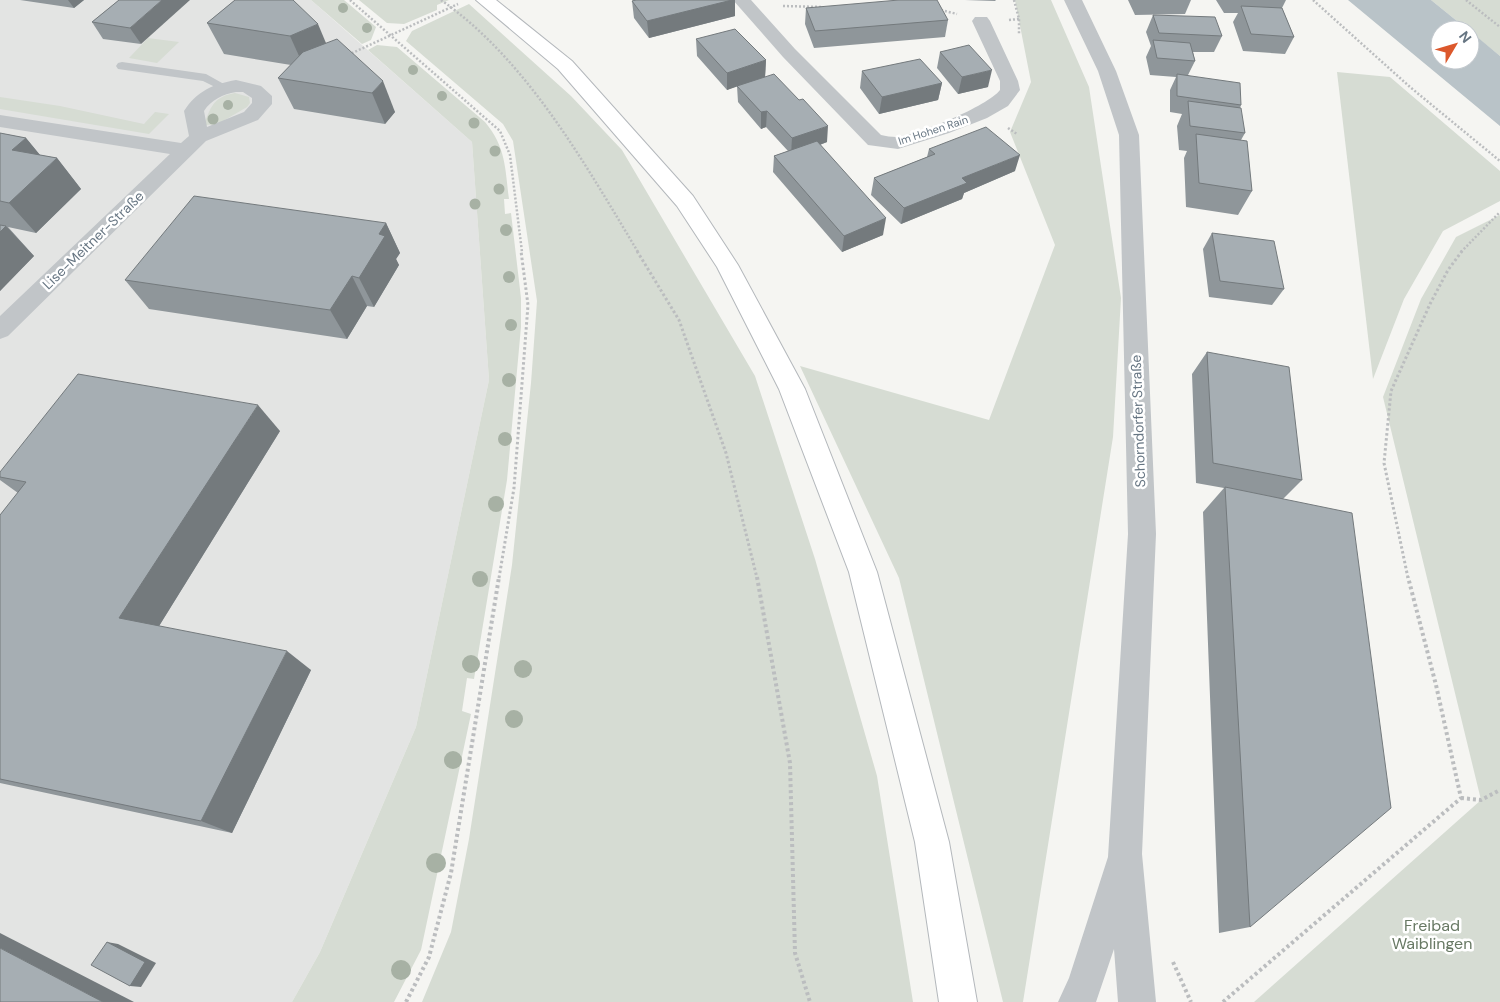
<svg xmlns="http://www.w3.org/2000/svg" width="1500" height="1002" font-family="'DM Sans',sans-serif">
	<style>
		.built { fill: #e3e4e3 }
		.green { fill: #d6dcd3 }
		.water { fill: #b9c3c8 }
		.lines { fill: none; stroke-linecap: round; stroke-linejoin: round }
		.secondary-casing { stroke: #b4b8bc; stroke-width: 2 }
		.path-far2 { stroke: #bbbdbf; stroke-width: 2.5; stroke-dasharray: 2 2; stroke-linecap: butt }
		.path-far1 { stroke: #bbbdbf; stroke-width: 3; stroke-dasharray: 2.5 2.5; stroke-linecap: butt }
		.path { stroke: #bbbdbf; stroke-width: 4; stroke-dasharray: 3 3; stroke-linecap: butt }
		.service { fill: #c1c5c8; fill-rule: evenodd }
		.minor { fill: #c1c5c8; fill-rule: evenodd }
		.tertiary { fill: #c1c5c8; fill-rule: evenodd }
		.secondary { fill: #fff; fill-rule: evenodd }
		.tree { fill: #a7b1a4 }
		.wall { fill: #8f969a }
		.shaded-wall { fill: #747a7d }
		.building { fill: #a6aeb3; stroke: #747a7d }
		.labels { text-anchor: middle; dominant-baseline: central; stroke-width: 5; stroke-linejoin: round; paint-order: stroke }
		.far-street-label { font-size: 11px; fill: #667582; stroke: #fff }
		.street-label { font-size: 14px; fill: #667582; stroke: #fff }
		.near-park-label { font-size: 16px; fill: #687964; stroke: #fff }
	</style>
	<rect width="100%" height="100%" fill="#f5f5f2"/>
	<path class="built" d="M0,0H311L472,142L489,380L416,727L320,952L292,1002H0Z"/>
	<g class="green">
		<path d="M311,0H344L376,27L371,40L362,44Z"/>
		<path d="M359,0H449L437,5V10L404,24L387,23Z"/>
		<path d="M1015,0H1051L1089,87L1121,298L1113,437L1023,1002H1003L899,578L800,366L989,420L1055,245L1010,132L1031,82Z"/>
		<path d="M1431,0H1500V56Z"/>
		<path d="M469,4L571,96L622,150L755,376L815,559L877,776L913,1002H422L451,932L469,839L512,565L531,383L537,301L513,141L503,124L406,41L412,31Z"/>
		<path d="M148,38L179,42L157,63L129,58Z"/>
		<path d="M377,45L397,47L485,122C506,147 505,168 509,199H504L505,214L511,213L521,298V327L507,480L474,679L467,678L462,711L471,714L421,950L394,1002H292L320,952L416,727L489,380L472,142L368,50Z"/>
		<path d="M1337,72L1390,77L1500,171V201L1443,231L1404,299L1373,379Z"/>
		<path d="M235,93L249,97L250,103L247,107L218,124L206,125L205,122C211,105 216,96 235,93Z"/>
		<path d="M0,97L60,106L144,124L155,112L169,114L149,134L0,109Z"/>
		<path d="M1500,215V1002H1254L1481,800L1383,397L1421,299L1456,237Z"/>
	</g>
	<path class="water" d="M1348,0H1431L1468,30H1440V60H1470V31L1500,56V126Z"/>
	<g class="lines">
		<g class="secondary-casing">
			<path id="secondary" d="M476,0H496L572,61L693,196L738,265L805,389L877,572L949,842L977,1002H939L915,842L849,572L779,389L717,267L677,206L558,69Z"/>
		</g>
		<g class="path-far2">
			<path d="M350,0L500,131L510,155L522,252"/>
			<path d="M441,0C527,60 585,164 638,252"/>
			<path d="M1014,0L1019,19V34"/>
			<path d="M1313,0L1410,87L1500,161"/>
			<path d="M1466,0L1500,27"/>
			<path d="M783,6L822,7"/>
			<path d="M941,10L957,14"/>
			<path d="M1009,20L1019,19"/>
			<path d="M348,55L458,4"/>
			<path d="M1008,128L1017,134"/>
			<path d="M1461,252L1500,212"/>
		</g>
		<g class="path-far1">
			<path d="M637,251L679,320L726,453L757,578"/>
			<path d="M499,578L514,488L528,305L521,251"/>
			<path d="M1408,578L1384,463L1391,391L1430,304L1448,270L1462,251"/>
		</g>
		<g class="path">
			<path d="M757,577L790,763L795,953L810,1002"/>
			<path d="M1461,798L1481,800L1500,790"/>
			<path d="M1173,962L1191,1002"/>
			<path d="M406,1002L429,957L451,873L499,577"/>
			<path d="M1223,1002L1461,798L1436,685L1408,577"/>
		</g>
		<path class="service" d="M122,62L206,74L231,88L225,92L203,81L118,69L116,66L118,63Z"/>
		<g class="minor">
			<path d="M733,0H751L795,49L881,135C886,136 891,137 896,137C918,135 988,106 1000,90V81L972,21L975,17H987L990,21L1018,81L1020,90L1008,106L987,118L949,133L898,149L868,145L783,57Z"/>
			<path d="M236,80L261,86L272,96V104L258,120L206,141L8,336L0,339V316L170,154L0,127V115L181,143L189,136L184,111C197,91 213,84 236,80ZM236,92H243L252,98V103L244,112L207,127L204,111C211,100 223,94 236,92Z"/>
		</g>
		<path class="tertiary" d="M1064,0H1082L1116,71L1139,135L1156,534L1142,854L1156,1002H1118L1114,949L1096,1002H1058L1069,978L1108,857L1128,534L1119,135L1098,71Z"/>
		<use href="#secondary" class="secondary"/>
	</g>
	<g class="tree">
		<circle cx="343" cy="8" r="5"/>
		<circle cx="367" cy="28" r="5"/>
		<circle cx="413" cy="70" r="5"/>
		<circle cx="442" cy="96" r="5"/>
		<circle cx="228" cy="105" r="5"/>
		<circle cx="213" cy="119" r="5.5"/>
		<circle cx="474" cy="123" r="5.5"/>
		<circle cx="495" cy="151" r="5.5"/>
		<circle cx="499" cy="189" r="5.5"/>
		<circle cx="475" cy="204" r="5.5"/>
		<circle cx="506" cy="230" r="6"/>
		<circle cx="509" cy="277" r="6"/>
		<circle cx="511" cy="325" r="6"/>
		<circle cx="509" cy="380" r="7"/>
		<circle cx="505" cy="439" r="7"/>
		<circle cx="496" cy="504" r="8"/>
		<circle cx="480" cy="579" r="8"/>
		<circle cx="471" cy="664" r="9"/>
		<circle cx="523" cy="669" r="9"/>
		<circle cx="514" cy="719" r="9"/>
		<circle cx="453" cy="760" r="9"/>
		<circle cx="436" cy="863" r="10"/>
		<circle cx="401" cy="970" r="10"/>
	</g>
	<g class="wall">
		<path d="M20,0H84L74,8Z"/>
		<path d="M119,0L141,44L103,39L92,22Z"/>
		<path d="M235,0L326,43L395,112L385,124L294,109L278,78L291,65L224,54L207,23Z"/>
		<path d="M636,0H735V16L649,38L634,18L632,1Z"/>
		<path d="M965,0H996L995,1Z"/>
		<path d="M1128,0H1191L1185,14L1135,15Z"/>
		<path d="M1216,0H1286L1282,8L1294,37L1285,54L1243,51L1233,22L1238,13H1224Z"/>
		<path d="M806,8L948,20L945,37L814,48L805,24Z"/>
		<path d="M1153,15L1222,36L1214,52H1193L1195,61L1188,75L1241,105L1240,108L1245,133L1241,140L1252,191L1238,215L1186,207L1184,158L1187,151L1179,150L1177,126L1182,114L1170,112V90L1176,77L1150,75L1146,57L1151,46L1146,32Z"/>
		<path d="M696,39L766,60L765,77L827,142L820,145L883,235L842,252L773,172L774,156L788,151L766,127L761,129L738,102L737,86L727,90L697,56Z"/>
		<path d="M940,52L988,87L958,94L937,68Z"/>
		<path d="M862,71L942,83L938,100L879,114L860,88Z"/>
		<path d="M0,133L26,138L40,155L57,158L81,189L36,233L8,227L34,256L0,291Z"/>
		<path d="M929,149L1015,171L964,193L962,199L901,224L871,195L874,178L927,157Z"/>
		<path d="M386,223L400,253L396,259L399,265L374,307L367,306L347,339L149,309L125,280Z"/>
		<path d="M1212,233L1284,289L1272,305L1209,297L1203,249Z"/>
		<path d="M1207,352L1302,480L1283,499L1250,927L1219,933L1203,512L1224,488L1196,483L1192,374Z"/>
		<path d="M280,431L159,626L311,670L232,833L0,783V515L18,493L0,480V472Z"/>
	</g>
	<g class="shaded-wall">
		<path d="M68,0H84L74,8Z"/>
		<path d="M162,0H190L141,44L130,28Z"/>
		<path d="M732,0H735V16L649,38L647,21Z"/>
		<path d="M318,24L331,55L304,67L290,36Z"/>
		<path d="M766,60L765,77L727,90V73Z"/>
		<path d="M992,70L988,87L958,94L962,77Z"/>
		<path d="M383,81L395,112L385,124L372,93Z"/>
		<path d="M942,83L938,100L879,114L882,97Z"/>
		<path d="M767,111L766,127L761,129V112Z"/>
		<path d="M828,126L827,142L791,155L792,138Z"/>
		<path d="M26,138L49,166L57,158L81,189L36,233L9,203L12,150Z"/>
		<path d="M1020,155L1015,171L964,193L962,199L901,224L904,208L962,178Z"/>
		<path d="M886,218L883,235L842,252L844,236Z"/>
		<path d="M386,223L400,253L396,259L399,265L374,307L359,278L379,234Z"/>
		<path d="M6,226L34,256L0,291V232Z"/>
		<path d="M352,276L367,306L347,339L330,310Z"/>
		<path d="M258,405L280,431L151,639L119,618Z"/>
		<path d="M287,651L311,670L232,833L201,821Z"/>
		<path d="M0,933L134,1002H103L0,948Z"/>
		<path d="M107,942L118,944L156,963L141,987L130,986Z"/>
	</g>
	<g class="building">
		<path d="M119,0H162L130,28L92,22Z"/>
		<path d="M235,0H293L318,24L290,36L207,23Z"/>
		<path d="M636,0H732L647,21L632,1Z"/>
		<path d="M899,0H937L948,20L815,31L806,8Z"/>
		<path d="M1241,6L1282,8L1294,37L1251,34Z"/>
		<path d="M1153,15L1215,17L1222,36L1159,33Z"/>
		<path d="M735,29L766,60L727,73L696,39Z"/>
		<path d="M337,39L383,81L372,93L278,78L303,52Z"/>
		<path d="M1153,40L1190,43L1195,61L1157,58Z"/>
		<path d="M969,45L992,70L962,77L940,52Z"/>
		<path d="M920,59L942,83L882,97L862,71Z"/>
		<path d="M774,74L799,100L803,99L828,126L792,138L767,111L761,112L737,86Z"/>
		<path d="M1177,74L1240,83L1241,105L1177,96Z"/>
		<path d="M1188,101L1241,108L1245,133L1190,126Z"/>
		<path d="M986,127L1020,155L962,178L967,183L904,208L874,178L935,154L929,149Z"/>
		<path d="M0,133L26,138L12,150L57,158L9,203L0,201Z"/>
		<path d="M1196,134L1247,141L1252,191L1199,183Z"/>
		<path d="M817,141L886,218L844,236L774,156Z"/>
		<path d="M194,196L386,223L379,234L385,236L359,278L352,276L330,310L125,280Z"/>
		<path d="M0,225L6,226L0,232Z"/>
		<path d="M1212,233L1274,241L1284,289L1220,281Z"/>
		<path d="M1207,352L1289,367L1302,480L1213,463Z"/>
		<path d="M78,374L258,405L119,618L287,651L201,821L0,779V515L26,482L0,477V472Z"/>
		<path d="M1225,487L1352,513L1391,808L1250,927Z"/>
		<path d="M107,942L145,962L130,986L91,965Z"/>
		<path d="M0,948L103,1002H0Z"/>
	</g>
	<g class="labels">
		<g class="far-street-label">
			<text transform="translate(933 130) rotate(-18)">Im Hohen Rain</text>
		</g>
		<g class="street-label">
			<text transform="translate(93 240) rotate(-44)">Lise-Meitner-Straße</text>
			<text transform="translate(1138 421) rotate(-92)">Schorndorfer Straße</text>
		</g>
		<g class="near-park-label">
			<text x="1432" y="925">Freibad<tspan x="1432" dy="18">Waiblingen</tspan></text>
		</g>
	</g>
	<g transform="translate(1455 45) rotate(52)"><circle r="24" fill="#ffffff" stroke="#c2c8cd"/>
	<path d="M0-4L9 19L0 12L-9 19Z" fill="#dc582c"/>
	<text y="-8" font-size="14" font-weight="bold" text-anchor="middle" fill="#667582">N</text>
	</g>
</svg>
